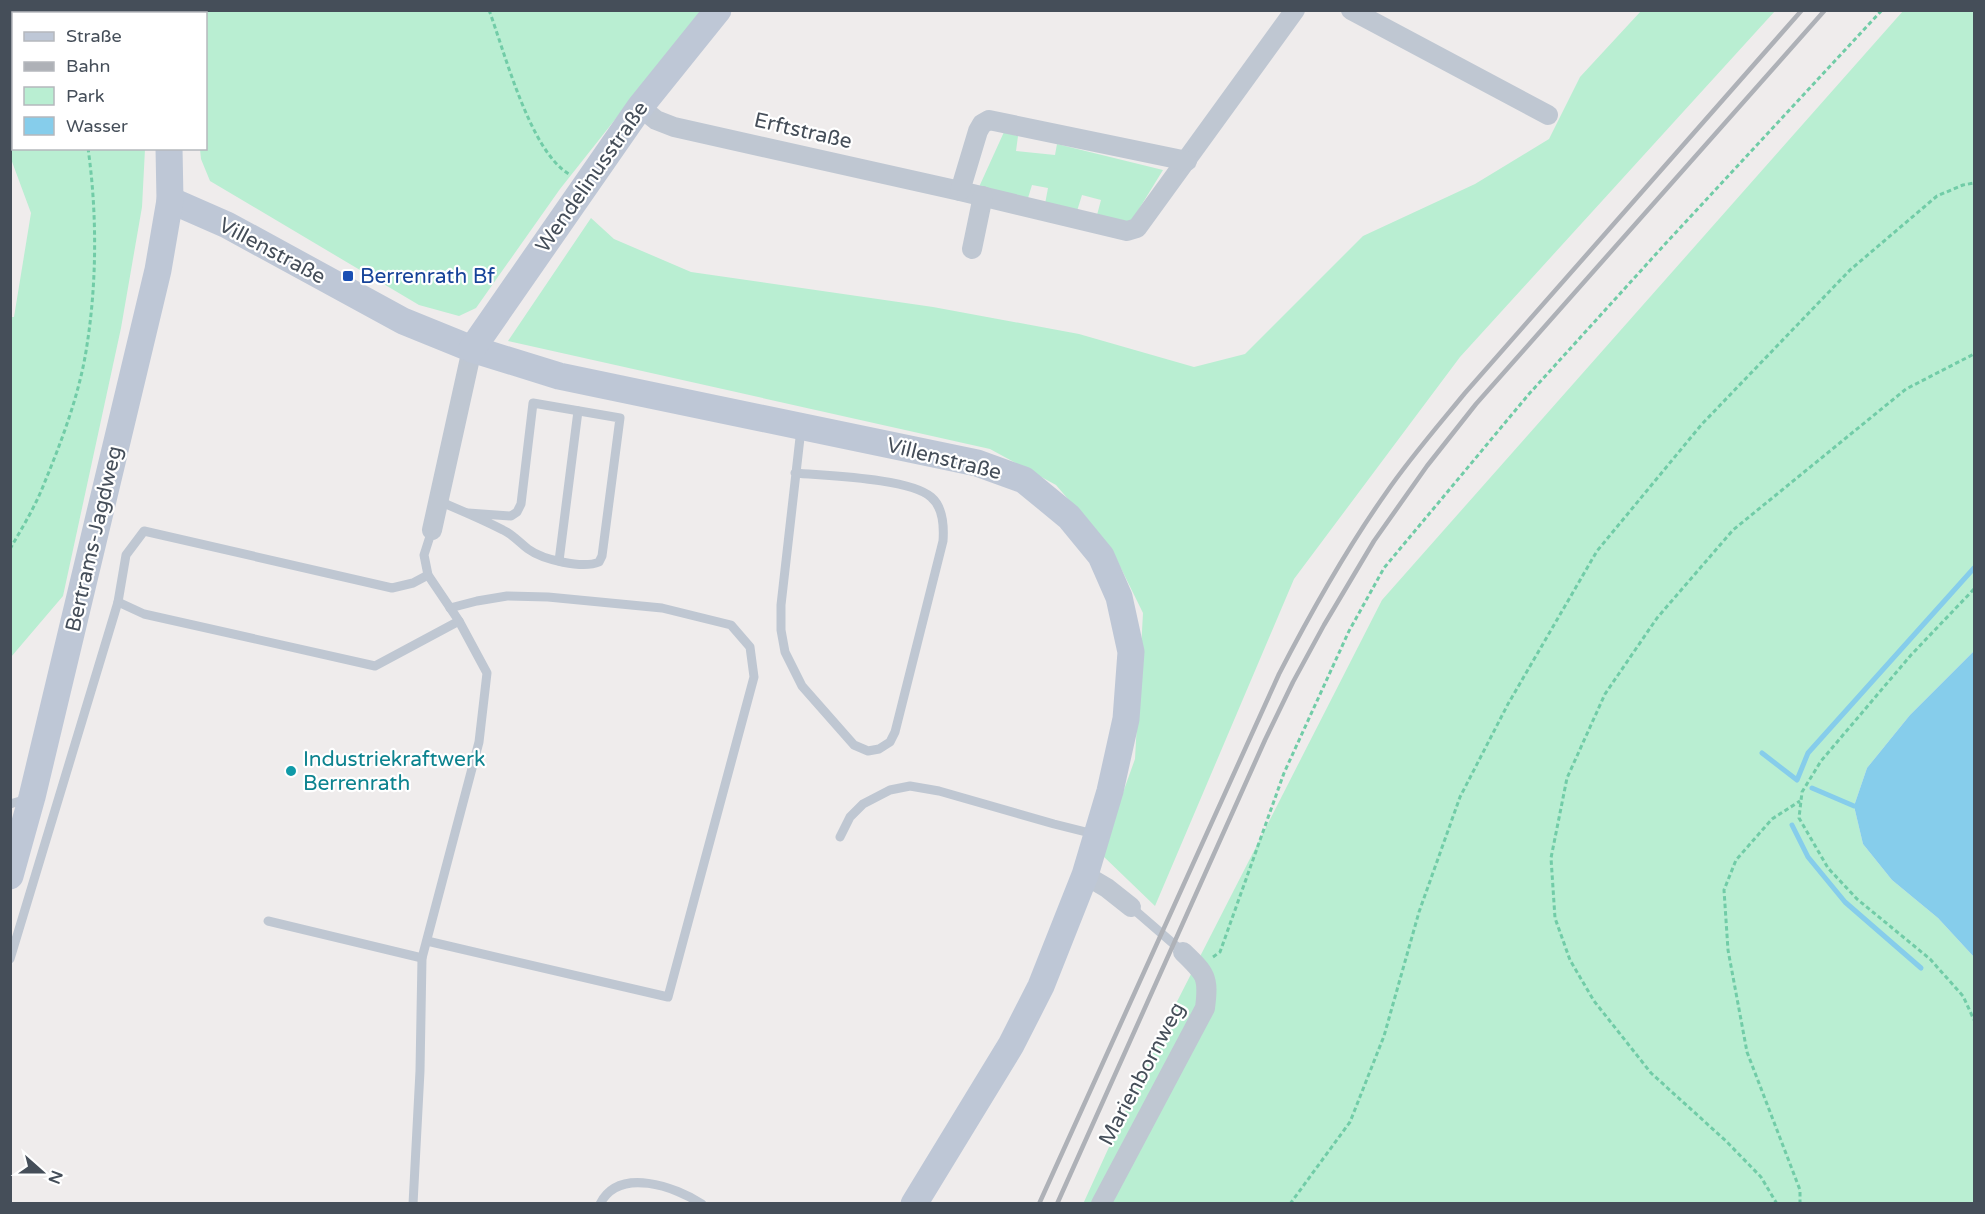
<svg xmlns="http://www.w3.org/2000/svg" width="1985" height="1214" font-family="'Varela Round',sans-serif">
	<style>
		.green { fill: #b9eed2 }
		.water { fill: #86cdeb }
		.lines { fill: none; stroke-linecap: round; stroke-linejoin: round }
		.stream { stroke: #86cdeb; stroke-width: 5 }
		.path { stroke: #71cca7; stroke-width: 3; stroke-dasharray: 4.5 3; stroke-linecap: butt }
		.lane { stroke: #bfc7d2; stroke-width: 9 }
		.street { stroke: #bfc7d2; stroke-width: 20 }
		.secondary { stroke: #bec7d6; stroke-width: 27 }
		.rail { stroke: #aeb1b7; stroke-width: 4.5 }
		.transit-dot { fill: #1a4fb4; stroke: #fff; stroke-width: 2 }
		.culture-dot { fill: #0f9aa8; stroke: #fff; stroke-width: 2 }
		.labels { text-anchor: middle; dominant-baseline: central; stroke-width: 4.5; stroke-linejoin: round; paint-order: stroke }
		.street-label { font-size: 21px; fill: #454e59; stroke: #fff }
		.transit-label { font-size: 21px; fill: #164399; stroke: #fff; text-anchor: start }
		.culture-label { font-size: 21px; fill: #0d838f; stroke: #fff; text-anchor: start }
	</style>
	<rect width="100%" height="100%" fill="#efecec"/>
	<g class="green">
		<path d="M11,10H130L131,13L14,14V148L145,149L142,207L121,328L63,596L11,657L10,317H14L31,213L11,159Z"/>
		<path d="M182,11H701L560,189L476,308L459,316L419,305L210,181L201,159L200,149L206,148V14L183,13Z"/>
		<path d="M1641,11H1775L1460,357L1294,579L1155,906L1101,854L1135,759L1143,613L1112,550L1056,485L990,449L508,341L591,218L614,239L691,272L933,307L1079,334L1194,367L1245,354L1363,236L1475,184L1549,139L1580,77Z"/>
		<path d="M1903,11H1974V651L1910,715L1867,768L1854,806L1863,844L1892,880L1938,918L1974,957V1203L1083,1204L1162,1031L1382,600Z"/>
		<path d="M1004,132L1018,136L1016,151L1055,155L1057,144L1163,170L1131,222L1097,215L1101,200L1082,195L1077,211L1045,204L1048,188L1032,185L1028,198L979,187Z"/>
	</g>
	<path class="water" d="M1974,651V957L1938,918L1892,880L1863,844L1854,806L1867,768L1910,715Z"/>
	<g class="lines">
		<g class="stream">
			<path d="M1762,753L1797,780L1808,753L1974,568"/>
			<path d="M1812,788L1854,806"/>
			<path d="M1792,825L1808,857L1845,902L1921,968"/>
		</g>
		<g class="path">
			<path d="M55,10L56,14"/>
			<path d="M489,10C505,53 530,151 569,174"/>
			<path d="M10,549C22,528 35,507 44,484C62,440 80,393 87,345C97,281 97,212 88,148"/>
			<path d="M1974,589L1911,655L1821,761L1802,792L1799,818L1828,868L1857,899L1930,959L1963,996L1974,1020"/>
			<path d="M1213,957L1220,952L1284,773L1349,631L1384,568L1529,394L1666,243L1882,10"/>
			<path d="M1290,1204L1350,1122L1384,1036L1419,912L1460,797L1508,704L1597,551L1702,424L1850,270L1937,196L1963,185L1974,183"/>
			<path d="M1777,1204L1761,1177L1726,1141L1651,1073L1594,1001L1570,960L1555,918L1551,858L1567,778L1605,694L1657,618L1733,530L1906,389L1974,354"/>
			<path d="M1800,1204V1190L1747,1052L1728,950L1724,890L1736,860L1772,819L1800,801"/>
		</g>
		<g class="lane">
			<path d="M795,473C827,476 909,478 931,497C943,507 944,527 943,541L895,732L890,742L879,749L868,751L854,745L802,686L785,652L781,630V605L801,429"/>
			<path d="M439,501C460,510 482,519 503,530C512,534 520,543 528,549C543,560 583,569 599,562L602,556L620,418L533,403L521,504L517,512L511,516L468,513"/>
			<path d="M559,561L578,411"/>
			<path d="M428,575L413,583L392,588L144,531L126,555L118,602L144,614L375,666L459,621"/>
			<path d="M10,804L27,799"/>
			<path d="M840,837L850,817L863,804L890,790L910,786L939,791L1054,824L1094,834"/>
			<path d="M1131,907L1183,952"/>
			<path d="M268,921L422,958"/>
			<path d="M427,941L668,997L754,677L750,647L731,625L662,608L548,597L507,596L477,601L450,608"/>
			<path d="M10,959L118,602"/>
			<path d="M413,1204L420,1071L422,958L479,742L487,673L459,621L428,575L424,555L432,530"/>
			<path d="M600,1204C619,1166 676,1187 702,1204"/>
		</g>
		<g class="street">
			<path d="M1351,10L1548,115"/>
			<path d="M640,107L656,120L674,127L960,191L1127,231L1137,228L1295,10"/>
			<path d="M960,191L978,131L982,124L989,120L1187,161"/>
			<path d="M972,249L983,196"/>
			<path d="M432,530L472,349"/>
			<path d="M1085,875L1107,888L1131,907"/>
			<path d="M1101,1204L1205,1008C1209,977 1206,974 1183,952"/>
		</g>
		<g class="secondary">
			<path d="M158,10L159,14"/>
			<path d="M170,200L227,225L403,321L472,349L559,376L977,463L1024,480L1069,517L1101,556L1119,597L1131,652L1126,719L1110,791L1085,875L1041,986L1011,1045L914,1204"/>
			<path d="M472,349L640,107L718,10"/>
			<path d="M10,876L32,797L158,270L170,200L169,148"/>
		</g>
		<g class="rail">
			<path d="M1039,1204L1279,674C1311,612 1345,551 1386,493C1410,458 1438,426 1465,393L1802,10"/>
			<path d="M1057,1204L1265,740L1293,682L1324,625L1374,541L1427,466L1476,404L1825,10"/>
		</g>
	</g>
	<rect class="transit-dot" x="342" y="270" width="12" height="12" rx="3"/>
	<circle class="culture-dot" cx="291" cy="771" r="6"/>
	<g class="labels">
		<g class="street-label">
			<text transform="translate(803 131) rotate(13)">Erftstraße</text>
			<text transform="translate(592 177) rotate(-55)">Wendelinusstraße</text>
			<text transform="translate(272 251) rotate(28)">Villenstraße</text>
			<text transform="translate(944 459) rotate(14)">Villenstraße</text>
			<text transform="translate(94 539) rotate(-77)">Bertrams-Jagdweg</text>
			<text transform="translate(1142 1074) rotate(-62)">Marienbornweg</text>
		</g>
		<g class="transit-label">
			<text x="360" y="276">Berrenrath Bf</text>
		</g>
		<g class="culture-label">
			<text x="303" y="759">Industriekraftwerk<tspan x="303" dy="24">Berrenrath</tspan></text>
		</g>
	</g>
	<rect width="1985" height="1214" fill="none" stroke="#454e59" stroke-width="24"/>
	<rect x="12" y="12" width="195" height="138" fill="#ffffff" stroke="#b5b8bd" stroke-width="1.5"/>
	<rect x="24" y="32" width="30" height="9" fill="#bec7d6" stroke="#b5b8bd" stroke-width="1.5"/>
	<text x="66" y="42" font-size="18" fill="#454e59">Straße</text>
	<rect x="24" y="62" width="30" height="9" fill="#aeb1b7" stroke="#b5b8bd" stroke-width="1.5"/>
	<text x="66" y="72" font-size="18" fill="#454e59">Bahn</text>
	<rect x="24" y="87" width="30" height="18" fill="#b9eed2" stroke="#b5b8bd" stroke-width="1.5"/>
	<text x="66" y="102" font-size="18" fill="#454e59">Park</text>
	<rect x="24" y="117" width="30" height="18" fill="#86cdeb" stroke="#b5b8bd" stroke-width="1.5"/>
	<text x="66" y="132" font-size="18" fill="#454e59">Wasser</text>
	<g transform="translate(42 1172) rotate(111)" stroke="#ffffff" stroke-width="4.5" paint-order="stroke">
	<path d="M0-4.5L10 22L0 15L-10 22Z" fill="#454e59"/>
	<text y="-9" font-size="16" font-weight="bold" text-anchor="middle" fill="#454e59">N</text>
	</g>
</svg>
